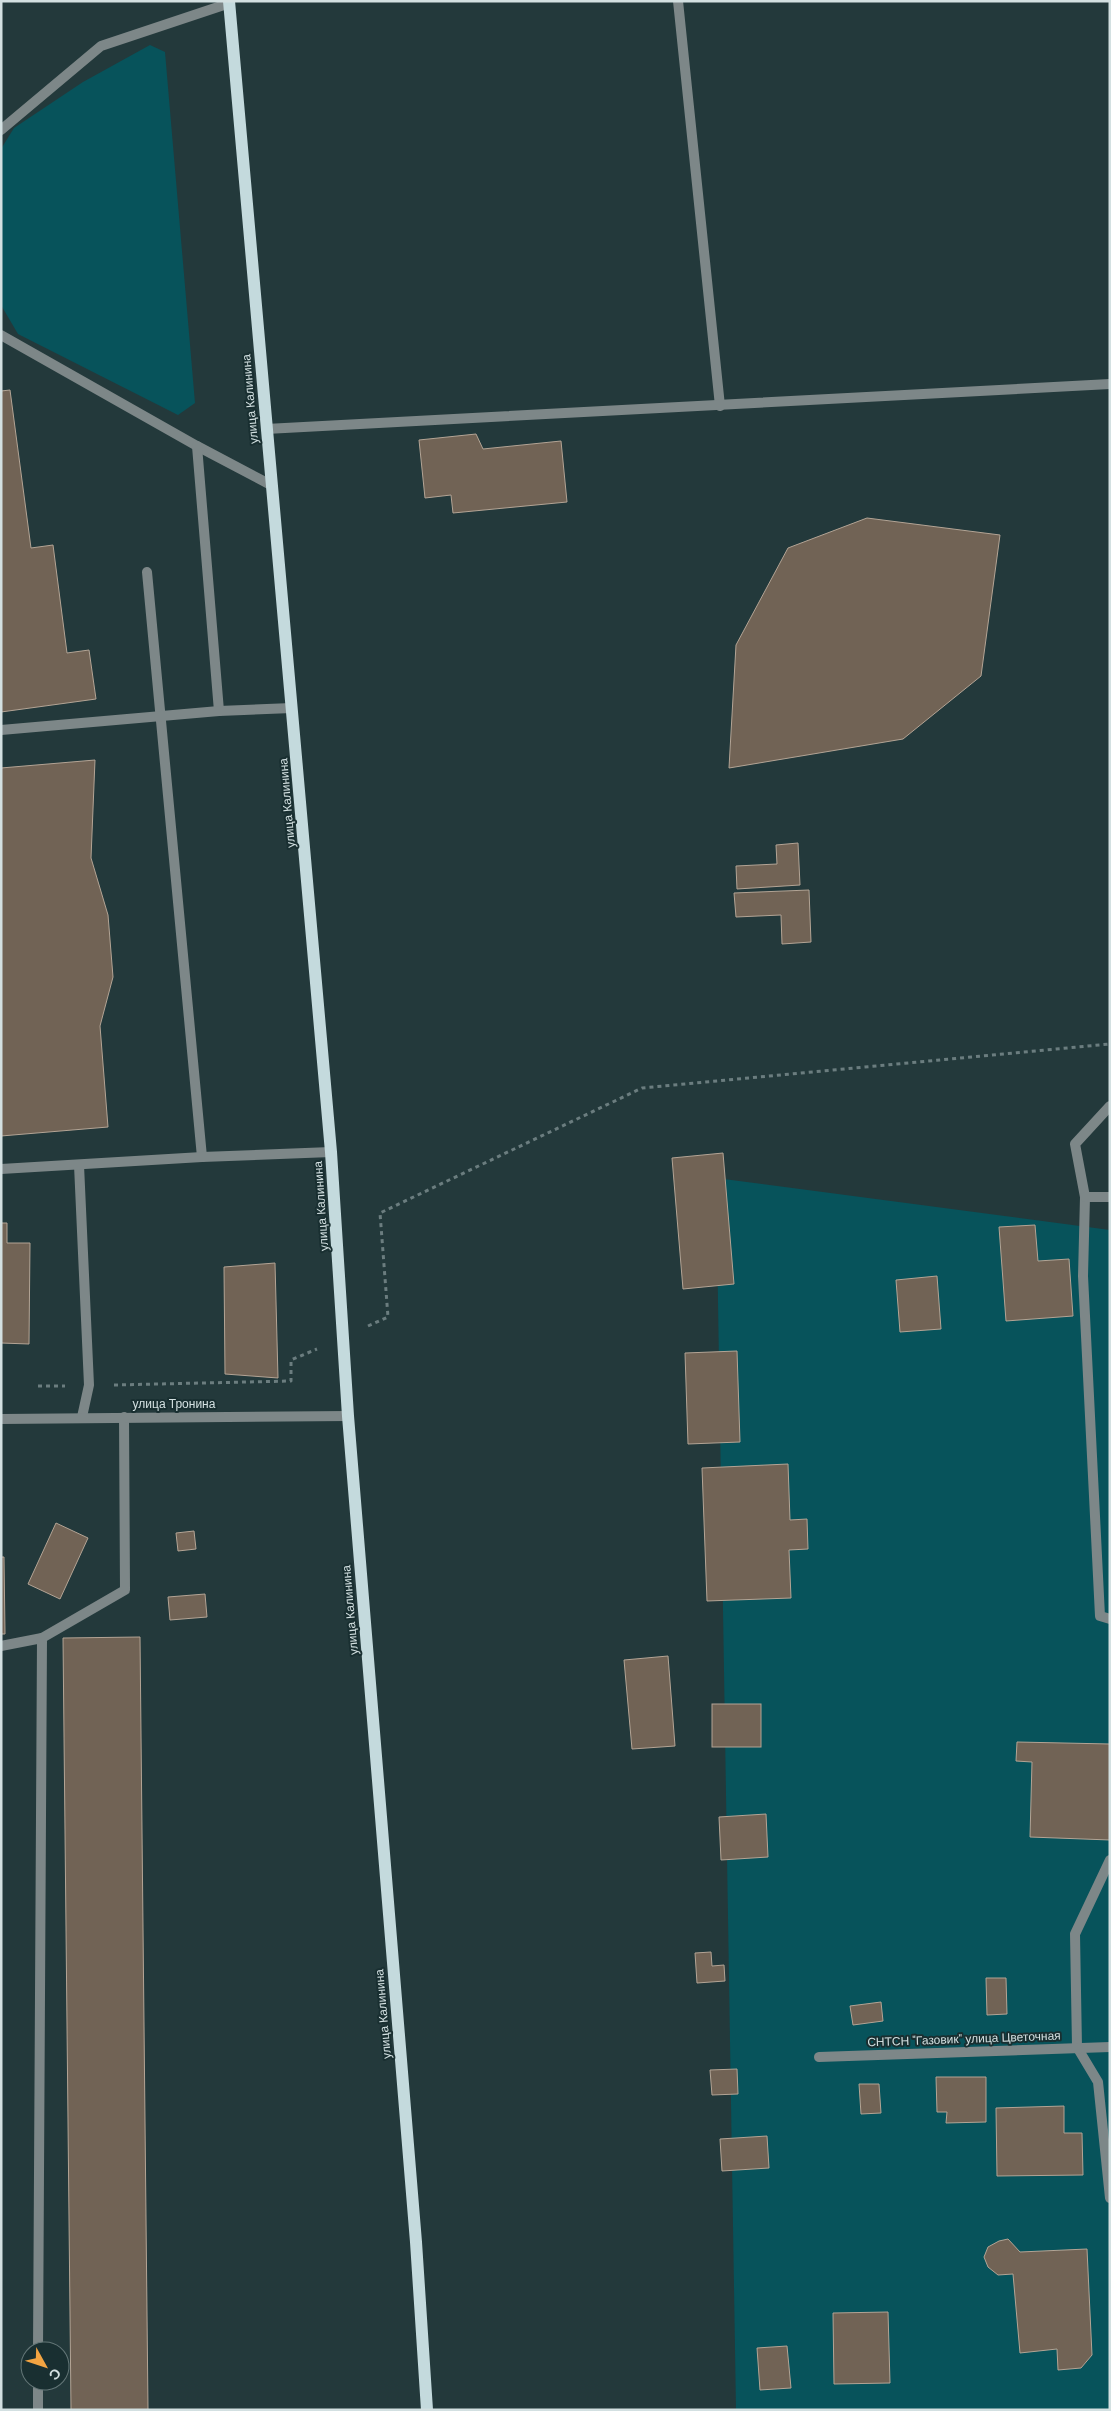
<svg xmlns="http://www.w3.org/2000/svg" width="1111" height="2411" font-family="'DM Sans',sans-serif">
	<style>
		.green { fill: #07535b }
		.building { fill: #716355; stroke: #b3a495 }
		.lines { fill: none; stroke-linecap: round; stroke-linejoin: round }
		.path { stroke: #6b7d7f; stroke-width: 3; stroke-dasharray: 4 4; stroke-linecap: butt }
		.service { stroke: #7d8788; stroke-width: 10 }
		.minor { stroke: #7d8788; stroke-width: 10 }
		.primary { stroke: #c4dadd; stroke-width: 12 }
		.labels { text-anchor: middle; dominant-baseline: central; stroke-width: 4; stroke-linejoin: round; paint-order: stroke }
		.street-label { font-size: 12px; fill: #d3e0e1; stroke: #192f31 }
	</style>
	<rect width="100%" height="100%" fill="#23393b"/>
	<g class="green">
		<path d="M150,45L165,52L195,403L178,415L18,334L1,305V149L14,128L83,82Z"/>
		<path d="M716,1178L1110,1230V2410H736Z"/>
	</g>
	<g class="building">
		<path d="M10,390L31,548L53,545L67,653L89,650L96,699L1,712V391Z"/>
		<path d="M476,434L483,449L561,441L567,502L453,513L451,495L425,498L419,440Z"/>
		<path d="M867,518L1000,535L981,676L903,739L729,768L736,645L788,548Z"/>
		<path d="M95,760L91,858L108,915L113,977L100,1026L108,1127L1,1136V768Z"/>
		<path d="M798,843L800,885L737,889L736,866L777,864L776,845Z"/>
		<path d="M809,890L811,942L782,944L781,915L736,917L734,893Z"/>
		<path d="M723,1153L734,1284L683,1289L672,1158Z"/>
		<path d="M1,1223H7V1243H30L29,1344L1,1343Z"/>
		<path d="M1035,1225L1038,1261L1069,1259L1073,1316L1006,1321L999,1227Z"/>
		<path d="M275,1263L278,1378L225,1374L224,1267Z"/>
		<path d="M937,1276L941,1329L900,1332L896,1280Z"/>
		<path d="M737,1351L740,1442L688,1444L685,1353Z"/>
		<path d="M788,1464L790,1520L807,1519L808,1549L789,1550L791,1598L707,1601L702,1468Z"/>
		<path d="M56,1523L88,1538L60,1599L28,1584Z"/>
		<path d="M194,1531L196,1549L178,1551L176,1533Z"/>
		<path d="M1,1557H4L5,1634H1Z"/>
		<path d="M205,1594L207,1617L170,1620L168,1597Z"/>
		<path d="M140,1637L148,2410H71L63,1638Z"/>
		<path d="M668,1656L675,1746L632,1749L624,1660Z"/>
		<rect x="712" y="1704" width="49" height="43"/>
		<path d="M1017,1742L1110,1744V1840L1030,1837L1032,1762L1016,1761Z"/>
		<path d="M766,1814L768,1857L721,1860L719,1817Z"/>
		<path d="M711,1952L712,1966L724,1965L725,1981L697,1983L695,1953Z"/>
		<path d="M986,1978H1006L1007,2014L987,2015Z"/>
		<path d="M881,2002L883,2021L853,2025L850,2006Z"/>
		<path d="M737,2069L738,2094L712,2095L710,2070Z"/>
		<path d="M936,2077H986V2122L946,2123L947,2112H937Z"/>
		<path d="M859,2084H879L881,2113L861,2114Z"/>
		<path d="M1064,2106V2133H1082L1083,2175L997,2176L996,2108Z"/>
		<path d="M767,2136L769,2168L722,2171L720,2139Z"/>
		<path d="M1008,2239L1020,2252L1087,2249L1092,2355L1081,2368L1058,2370L1057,2349L1020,2353L1013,2274L998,2275L988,2267L984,2257L988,2247L999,2241Z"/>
		<path d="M888,2312L890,2383L834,2384L833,2313Z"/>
		<path d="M787,2346L791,2388L760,2390L757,2348Z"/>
	</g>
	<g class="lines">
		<g class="path">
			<path d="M368,1326L388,1317L380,1213L642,1088L1110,1044"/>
			<path d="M114,1385L291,1381V1360L317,1349"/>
			<path d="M38,1386H65"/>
		</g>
		<g class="service">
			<path d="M678,1L720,406"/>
			<path d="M1,130L101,46L230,3"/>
			<path d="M1,335L197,446L271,485"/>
			<path d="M197,446L219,711"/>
			<path d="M147,572L202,1157"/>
			<path d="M1,730L219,711L292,708"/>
			<path d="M79,1165L89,1385L82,1417"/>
			<path d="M1,1169L202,1157L331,1152"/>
			<path d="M1,1646L42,1638"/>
			<path d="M38,2351L42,1638L125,1590L124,1417"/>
			<path d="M38,2410V2381"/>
		</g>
		<g class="minor">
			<path d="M266,429L1110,384"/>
			<path d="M1110,1106L1075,1144L1085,1197L1083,1276L1100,1616L1110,1619"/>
			<path d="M1085,1197H1110"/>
			<path d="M1,1419L348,1416"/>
			<path d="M1110,1860L1075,1934L1077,2047L1098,2082L1110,2198"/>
			<path d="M819,2057L1110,2047"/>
		</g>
		<path class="primary" d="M229,1L331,1152L348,1416L416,2242L427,2410"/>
	</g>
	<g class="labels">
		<g class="street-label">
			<text transform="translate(250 399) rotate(-95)">улица Калинина</text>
			<text transform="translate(287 803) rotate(-95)">улица Калинина</text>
			<text transform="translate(321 1206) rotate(-94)">улица Калинина</text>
			<text x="174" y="1404">улица Тронина</text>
			<text transform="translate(350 1610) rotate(-95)">улица Калинина</text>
			<text transform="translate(383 2014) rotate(-95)">улица Калинина</text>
			<text transform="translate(964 2039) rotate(-2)">СНТСН "Газовик" улица Цветочная</text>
		</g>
	</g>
	<rect width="1111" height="2411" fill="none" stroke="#d3e0e1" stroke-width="5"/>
	<g transform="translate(45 2366) rotate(130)"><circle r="24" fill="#192f31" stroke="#637677"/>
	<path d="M0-4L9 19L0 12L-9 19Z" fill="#f3a442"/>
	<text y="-8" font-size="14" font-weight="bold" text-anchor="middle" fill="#d3e0e1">С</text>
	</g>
</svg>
